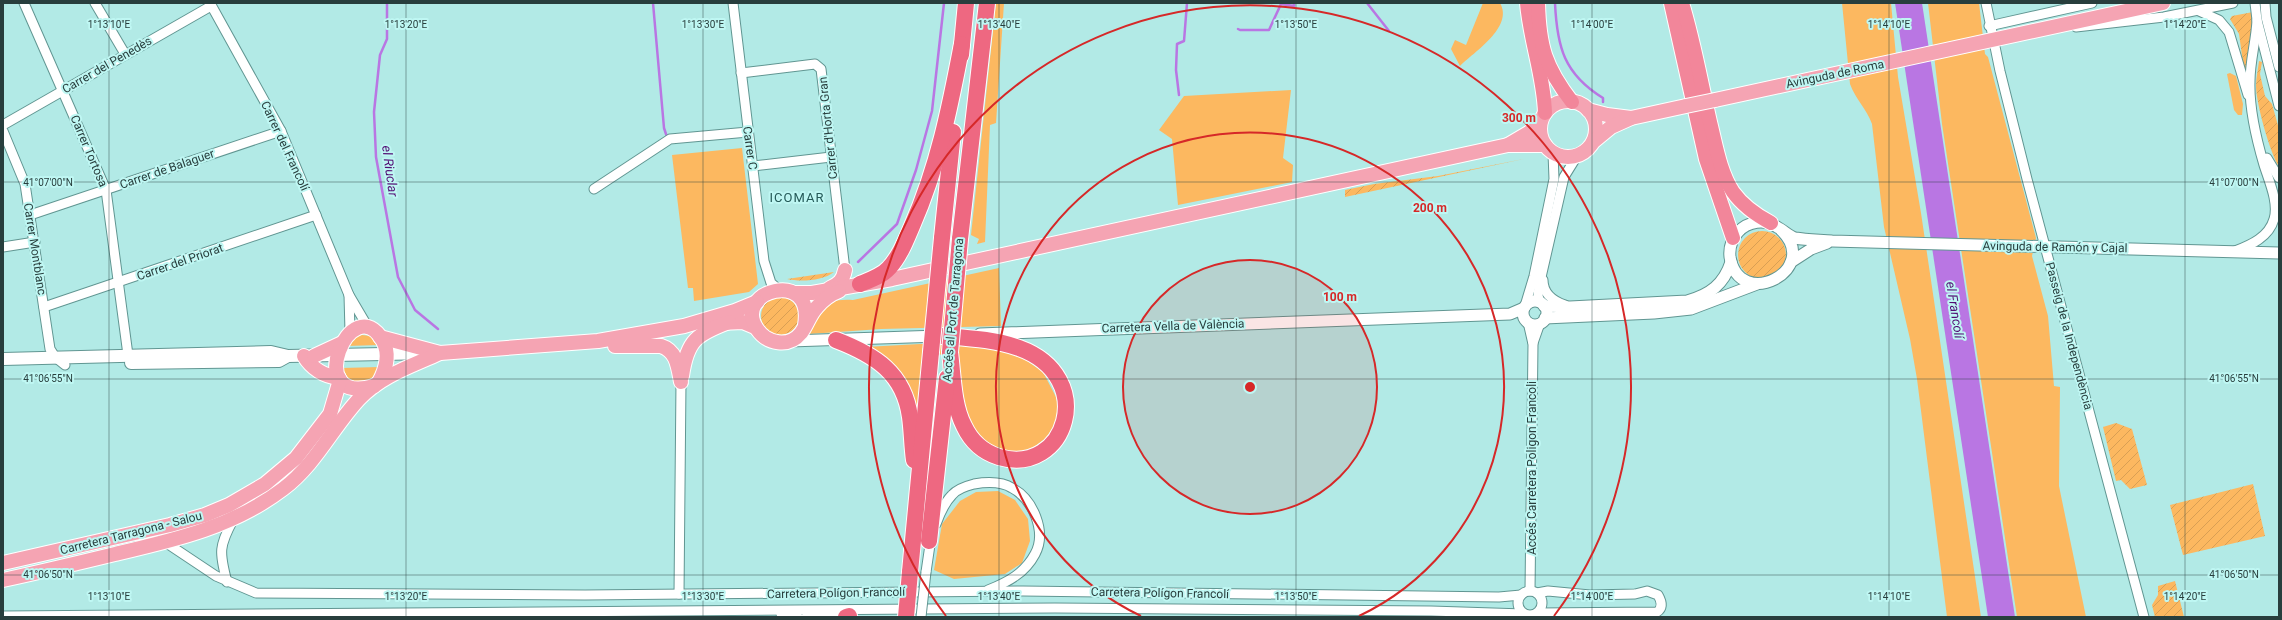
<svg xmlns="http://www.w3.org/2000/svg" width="2282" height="620" font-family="Roboto,sans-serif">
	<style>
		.grass { fill: #fcb860 }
		.garden { fill: url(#garden-furrows) }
		.water { fill: #b976e3 }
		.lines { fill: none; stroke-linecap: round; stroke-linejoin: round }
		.stream { stroke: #b976e3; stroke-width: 2.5 }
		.minor-casing { stroke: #619692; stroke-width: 11 }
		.tertiary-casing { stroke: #619692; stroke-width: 13 }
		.secondary-casing { stroke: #619692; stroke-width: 14 }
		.primary-casing { stroke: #fff; stroke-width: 16 }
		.trunk-casing { stroke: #fff; stroke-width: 16 }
		.motorway-casing { stroke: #fff; stroke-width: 18 }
		.minor { stroke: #fff; stroke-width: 9 }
		.tertiary { stroke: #fff; stroke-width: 11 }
		.secondary { stroke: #fff; stroke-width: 12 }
		.primary { stroke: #f5a4b3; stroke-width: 14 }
		.trunk { stroke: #f2869a; stroke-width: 14 }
		.motorway { stroke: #ee6881; stroke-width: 16 }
		.minor-bridge-casing { stroke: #619692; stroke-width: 11; stroke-linecap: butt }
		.primary-bridge-casing { stroke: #fff; stroke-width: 16; stroke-linecap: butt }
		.motorway-bridge-casing { stroke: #fff; stroke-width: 18; stroke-linecap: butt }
		.minor-bridge { stroke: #fff; stroke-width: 9 }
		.primary-bridge { stroke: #f5a4b3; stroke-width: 14 }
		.motorway-bridge { stroke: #ee6881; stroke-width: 16 }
		.ticks { fill: none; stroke: #283e3d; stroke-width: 1; stroke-opacity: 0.45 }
		.ring { fill: none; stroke: #d62828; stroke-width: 2 }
		.labels { text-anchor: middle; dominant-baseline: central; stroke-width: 4; stroke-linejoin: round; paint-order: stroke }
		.street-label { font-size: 12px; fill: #283e3d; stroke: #bff7f3 }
		.water-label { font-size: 13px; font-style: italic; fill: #520d73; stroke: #bff7f3 }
		.neighbourhood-label { font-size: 13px; letter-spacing: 1px; fill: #255a58; stroke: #bff7f3 }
		.ticks-label { font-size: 10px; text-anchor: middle; fill: #283e3d; stroke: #bff7f3; stroke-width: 4; stroke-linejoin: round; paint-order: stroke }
		.centre { fill: #d62828; stroke: #bff7f3; stroke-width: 2 }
		.ring-label { font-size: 12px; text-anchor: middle; font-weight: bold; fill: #d62828; stroke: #bff7f3; stroke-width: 4; stroke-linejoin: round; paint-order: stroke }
	</style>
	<defs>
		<pattern id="garden-furrows" width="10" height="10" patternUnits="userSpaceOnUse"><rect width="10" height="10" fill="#fcb860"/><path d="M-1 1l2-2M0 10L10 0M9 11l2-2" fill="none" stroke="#d89f54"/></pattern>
	</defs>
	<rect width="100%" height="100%" fill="#b2eae6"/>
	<g class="grass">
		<path d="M996,3H1004L996,123L990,125L985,242L977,244L979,239L971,235Z"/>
		<path d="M1483,3H1500C1514,27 1474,52 1460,66L1451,49L1455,40L1466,45Z"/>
		<path d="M1842,3H1891L1898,77L1921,213L1981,617H1947L1917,379L1910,339L1884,227L1872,124C1866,108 1856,100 1850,84Z"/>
		<path d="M1928,3H1979L1985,54L1988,57L2036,238L2032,256L2048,316L2054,386L2060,387L2059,486L2086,617H2017L1942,124Z"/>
		<path d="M2230,73L2236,76L2243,104L2242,115H2238L2234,110L2227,74Z"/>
		<path d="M1291,90L1283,158L1293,165L1292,182L1178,205L1172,139L1159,130L1184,96Z"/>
		<path d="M742,148L758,284L749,292L694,301L693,288H688L672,155Z"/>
		<path d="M999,268L1001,326L881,329L809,334C822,311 821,298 853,300Z"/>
		<path d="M362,335L370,336L380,345L346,346L354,337Z"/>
		<path d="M920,344H961L990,347L1020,356L1043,372L1056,397L1059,411L1054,426L1046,438L1034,447L1020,452L1006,453L979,438L960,401L959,354L924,355L917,420L865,347Z"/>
		<path d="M380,367C372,386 349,387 341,368Z"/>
		<path d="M998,491L1015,500L1028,519L1030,541L1022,563L1005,574L954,579L934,570L942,524L960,501L976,492Z"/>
	</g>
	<g class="garden">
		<path d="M2253,12L2254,21L2248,70H2244L2239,34L2230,19L2232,16Z"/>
		<path d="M2259,61L2262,62L2260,74L2265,96L2272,104L2279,129V167C2270,153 2256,103 2256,86C2256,78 2258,69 2259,61Z"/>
		<path d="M1528,158L1345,197V190L1374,184L1438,176Z"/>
		<circle cx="1762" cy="255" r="24"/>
		<path d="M834,272C823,281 800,282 787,279Z"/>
		<circle cx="780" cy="316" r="19"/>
		<path d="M2116,423L2132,429L2147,485L2130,489L2121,480L2116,481L2103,427Z"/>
		<path d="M2253,484L2265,536L2183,555L2170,505Z"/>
		<path d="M2175,581L2184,617H2155L2152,605L2158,595V586Z"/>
	</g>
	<path class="water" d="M1895,3H1922L2015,617H1988Z"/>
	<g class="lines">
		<g class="stream">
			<path d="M387,3V39L380,55L374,112L376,157L398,277L415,310L438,329"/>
			<path d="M653,3L664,128L667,137"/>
			<path d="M1367,3L1389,31"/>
			<path d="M1555,3C1557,47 1564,74 1603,98V102"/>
			<path d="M1238,29L1240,30H1269L1281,4L1294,6V3"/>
			<path d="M1179,95L1176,70L1177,44L1184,41L1187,3"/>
			<path d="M858,262L897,224L916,170L932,111L944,3"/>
		</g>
		<g class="minor-casing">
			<g id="minor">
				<path d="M24,3L106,190L128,355"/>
				<path d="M95,3L125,54"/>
				<path d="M210,3L281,131L349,295L369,329"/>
				<path d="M733,3L764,261L771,283L778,289"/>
				<path d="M1986,3L2000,71L2027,179L2144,617"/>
				<path d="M2255,3L2257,20L2279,106"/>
				<path d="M2265,3L2266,17L2279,67"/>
				<path d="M2199,11L2219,20L2229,32L2248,95"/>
				<path d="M1989,26L2092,3"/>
				<path d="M2076,27L2164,17L2233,3"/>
				<path d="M741,73L815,64L821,69L845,270"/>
				<path d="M3,125L211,6"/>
				<path d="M3,131L25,184L50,349L55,357L65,365"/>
				<path d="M2267,158L2279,178"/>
				<path d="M753,166L831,157"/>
				<path d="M594,189L670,139L748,132"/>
				<path d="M30,215L281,131"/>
				<path d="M3,247L35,242"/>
				<path d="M2235,251C2251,245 2269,237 2274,219C2279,203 2269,181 2264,165C2256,138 2249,109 2250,81C2250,61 2256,41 2257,20"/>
				<path d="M1543,280C1543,294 1553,301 1565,305"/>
				<path d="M349,295L350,332"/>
				<path d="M1540,302L1538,296L1539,286L1564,177L1577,156"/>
				<path d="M1525,306L1534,276L1554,179L1553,153"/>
				<path d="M44,307L316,215"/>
				<path d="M1528,322L1533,344L1530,591"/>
				<path d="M1533,343L1540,323"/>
				<path d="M936,524C940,513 944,503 952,495C957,489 966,486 974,484C986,482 1001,481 1012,488C1033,499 1047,532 1035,554C1025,573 1008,582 988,590"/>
				<path d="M135,536L165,542L216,576L256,593L585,595L1023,591L1499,597L1521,595"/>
				<path d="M926,572L931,538"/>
				<path d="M227,582C219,552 219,546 233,520"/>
				<circle cx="1530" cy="603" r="12"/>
				<path d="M1537,593L1548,591L1590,595L1635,594L1647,591L1658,595C1662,602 1663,608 1657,612L1538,613"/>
				<path d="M679,594L681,382"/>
				<path d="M781,614L798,617"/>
				<path d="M3,616L1055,608L1431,611L1524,614"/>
				<path d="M806,617L850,615"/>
			</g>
		</g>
		<g class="tertiary-casing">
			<g id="tertiary">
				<path d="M1781,230C1823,270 1739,312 1730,257C1729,248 1732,239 1738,232C1748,221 1765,219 1777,227C1783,230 1789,236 1795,238C1807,240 1820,240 1832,241L2279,253"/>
				<path d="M1791,262L1811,249L1827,243"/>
				<circle cx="1535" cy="313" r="12"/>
				<path d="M1544,306L1570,307L1687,301C1710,295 1724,284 1731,262"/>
				<path d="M1545,318L1654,313L1691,309L1757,284"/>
				<path d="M980,334L1510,314L1524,308"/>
				<path d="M790,341L939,336"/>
			</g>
		</g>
		<g class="secondary-casing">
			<g id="secondary">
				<path d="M3,359L271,352L288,356L431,353"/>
				<path d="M131,363L279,361L288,356"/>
			</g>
		</g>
		<g class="primary-casing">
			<g id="primary">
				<path d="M1715,100L2163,3"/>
				<circle cx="1568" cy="129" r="28"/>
				<path d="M1588,110L1607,115L1631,118"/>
				<path d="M1594,141L1611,127L1631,118L1686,106"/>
				<path d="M1508,145L1540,126"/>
				<path d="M830,288C839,284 843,280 845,270"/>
				<path d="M795,293H812L892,279L1508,145H1545"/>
				<path d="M720,323L743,322L755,327"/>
				<path d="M805,325C815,267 731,291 757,329C767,344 789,348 801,333C807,325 810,314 817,307C823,300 831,294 839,291"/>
				<path d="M380,337L440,353L598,341L684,326L735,311L757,302"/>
				<path d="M615,346H661C677,351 678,367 681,382"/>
				<path d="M304,356C312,369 324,376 339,378"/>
				<path d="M314,356L342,343"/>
				<path d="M682,376C687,340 697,334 729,322"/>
				<path d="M374,386C300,407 352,286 383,341C390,354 386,369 379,382"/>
				<path d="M3,563L170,525L205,515L229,505L265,484L296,458L330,414L340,380"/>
				<path d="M3,580C40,572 78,563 115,554C175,540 233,527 283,489C316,464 332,428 359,399C382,375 412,366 440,353"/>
			</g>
		</g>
		<g class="trunk-casing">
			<g id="trunk">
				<path d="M1527,3C1530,40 1544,76 1545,113"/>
				<path d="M1538,3C1539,46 1545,67 1572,102"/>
				<path d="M1671,3L1706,159L1733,238"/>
				<path d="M1682,3C1694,42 1701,83 1710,122C1716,146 1720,172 1733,192C1743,206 1756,215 1771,223"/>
			</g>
		</g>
		<g class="motorway-casing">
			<g id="motorway">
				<path d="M961,55L966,3"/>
				<path d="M942,238L953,132"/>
				<path d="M960,239L987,3"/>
				<path d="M860,284C870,280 882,276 889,268C900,256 906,240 912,226C938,167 950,107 962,44"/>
				<path d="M942,336C968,338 995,339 1019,348C1099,377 1066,477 999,457C983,452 971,441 964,426C953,405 953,376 950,352"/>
				<path d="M836,340C875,355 904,373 910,417C912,431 912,446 914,460"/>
				<path d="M929,541L947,378"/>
				<path d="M910,572L931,352"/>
				<path d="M846,617L849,616"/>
			</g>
		</g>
		<use href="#minor" class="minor"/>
		<use href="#tertiary" class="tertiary"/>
		<use href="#secondary" class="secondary"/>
		<use href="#primary" class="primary"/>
		<use href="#trunk" class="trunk"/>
		<use href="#motorway" class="motorway"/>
		<g class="minor-bridge-casing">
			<path id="minor-bridge" d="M921,617L926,572"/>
		</g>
		<g class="primary-bridge-casing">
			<path id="primary-bridge" d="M1686,106L1715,100"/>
		</g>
		<g class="motorway-bridge-casing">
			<g id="motorway-bridge">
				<path d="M931,352L942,238"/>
				<path d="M950,352L960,239"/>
				<path d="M906,617L910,572"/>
			</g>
		</g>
		<use href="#minor-bridge" class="minor-bridge"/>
		<use href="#primary-bridge" class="primary-bridge"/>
		<use href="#motorway-bridge" class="motorway-bridge"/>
	</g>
	<path class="ticks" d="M109,3V617M406,3V617M703,3V617M999,3V617M1296,3V617M1592,3V617M1889,3V617M2185,3V617M3,182H2279M3,379H2279M3,575H2279"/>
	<circle cx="1250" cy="387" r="127" fill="#d62828" fill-opacity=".12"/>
	<g class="ring">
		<circle cx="1250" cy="387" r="127"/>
		<path d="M1141 616A254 254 0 1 1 1359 616"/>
		<path d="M946 616A381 381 0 1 1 1554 616"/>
	</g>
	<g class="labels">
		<g class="street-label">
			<text transform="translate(107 65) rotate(-30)">Carrer del Penedès</text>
			<text transform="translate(1835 74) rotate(-12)">Avinguda de Roma</text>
			<text transform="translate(828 128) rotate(-96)">Carrer d'Horta Gran</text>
			<text transform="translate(285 146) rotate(65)">Carrer del Francolí</text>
			<text transform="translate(750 148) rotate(82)">Carrer C</text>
			<text transform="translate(89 151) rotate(67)">Carrer Tortosa</text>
			<text transform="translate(167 169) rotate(-19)">Carrer de Balaguer</text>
			<text transform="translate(2055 247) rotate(1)">Avinguda de Ramón y Cajal</text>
			<text transform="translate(35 249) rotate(81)">Carrer Montblanc</text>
			<text transform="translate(180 262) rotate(-19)">Carrer del Priorat</text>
			<text transform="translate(953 310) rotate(-85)">Accés al Port de Tarragona</text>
			<text transform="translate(1173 326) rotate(-2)">Carretera Vella de València</text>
			<text transform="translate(2069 336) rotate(75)">Passeig de la Independència</text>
			<text transform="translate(1532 468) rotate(-90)">Accés Carretera Poligon Francoli</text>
			<text transform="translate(131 533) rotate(-14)">Carretera Tarragona - Salou</text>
			<text transform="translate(836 593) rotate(-1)">Carretera Polígon Francolí</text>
			<text transform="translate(1160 593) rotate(1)">Carretera Polígon Francolí</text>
		</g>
		<g class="water-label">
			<text transform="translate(390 171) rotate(82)">el Riuclar</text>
			<text transform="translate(1955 310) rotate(81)">el Francolí</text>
		</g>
		<g class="neighbourhood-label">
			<text x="797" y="197">ICOMAR</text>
		</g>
	</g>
	<g class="ticks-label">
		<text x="109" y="28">1°13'10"E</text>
		<text x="406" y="28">1°13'20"E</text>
		<text x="703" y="28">1°13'30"E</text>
		<text x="999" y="28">1°13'40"E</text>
		<text x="1296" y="28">1°13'50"E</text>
		<text x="1592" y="28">1°14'00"E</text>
		<text x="1889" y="28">1°14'10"E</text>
		<text x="2185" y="28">1°14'20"E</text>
		<text x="48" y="186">41°07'00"N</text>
		<text x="2234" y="186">41°07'00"N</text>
		<text x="48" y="382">41°06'55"N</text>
		<text x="2234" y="382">41°06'55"N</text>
		<text x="48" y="578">41°06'50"N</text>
		<text x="2234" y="578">41°06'50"N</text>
		<text x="109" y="600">1°13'10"E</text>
		<text x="406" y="600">1°13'20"E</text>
		<text x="703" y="600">1°13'30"E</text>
		<text x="999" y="600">1°13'40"E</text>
		<text x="1296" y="600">1°13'50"E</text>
		<text x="1592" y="600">1°14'00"E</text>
		<text x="1889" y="600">1°14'10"E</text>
		<text x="2185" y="600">1°14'20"E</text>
	</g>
	<circle cx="1250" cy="387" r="6" class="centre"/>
	<g class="ring-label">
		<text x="1519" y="122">300 m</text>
		<text x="1430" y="212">200 m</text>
		<text x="1340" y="301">100 m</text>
	</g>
	<rect width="2282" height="620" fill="none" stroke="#283e3d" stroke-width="8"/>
</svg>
